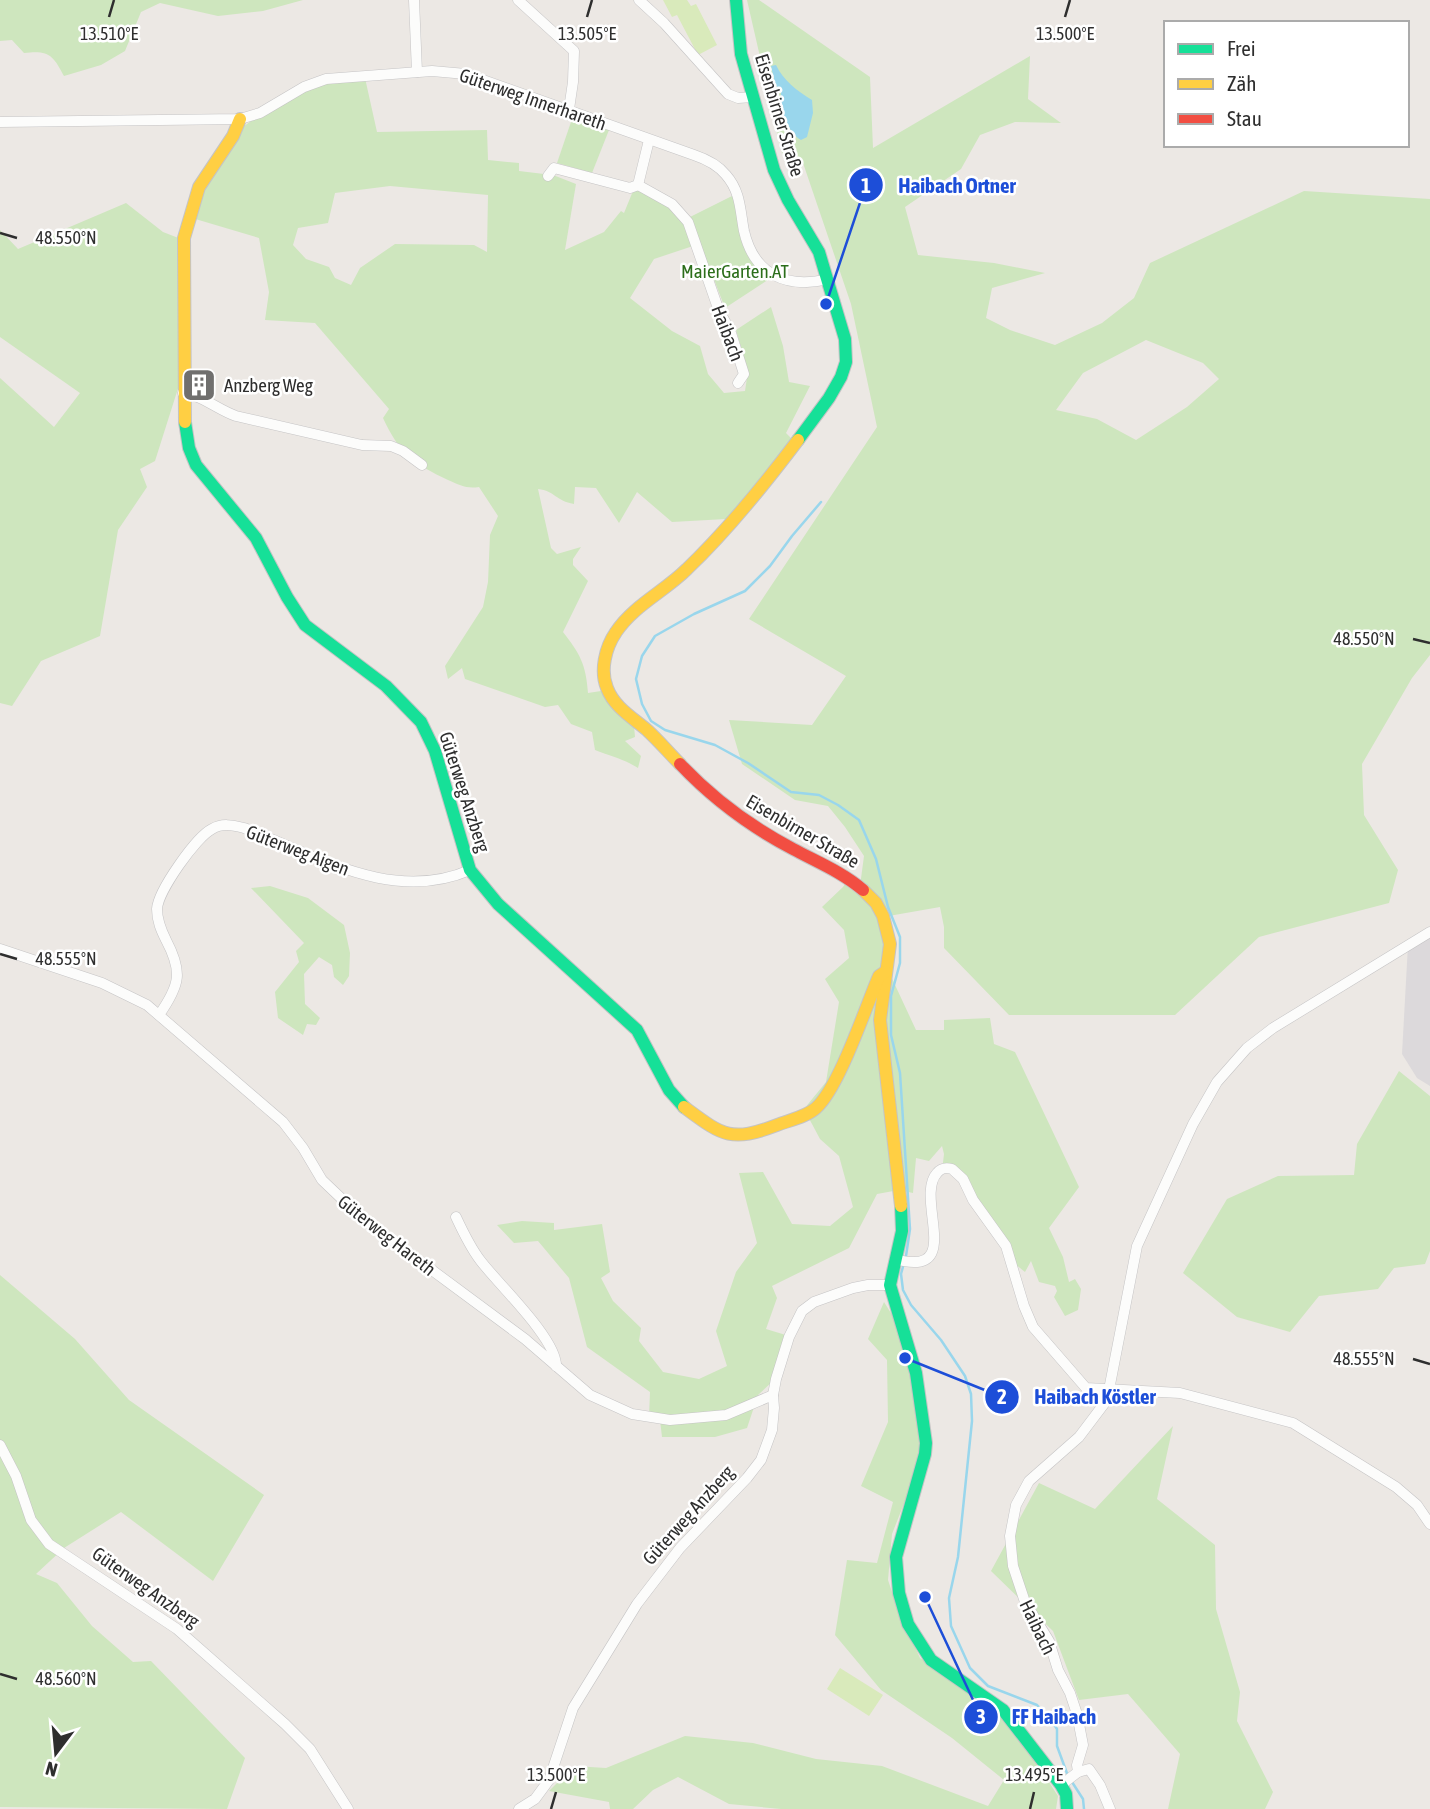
<svg xmlns="http://www.w3.org/2000/svg" width="1430" height="1809" font-family="'Asap Condensed',sans-serif">
	<style>
		.industrial { fill: #dcd9db }
		.green { fill: #cee6be; fill-rule: evenodd }
		.pitch { fill: #d9eabb }
		.water { fill: #99d6ec }
		.lines { fill: none; stroke-linecap: round; stroke-linejoin: round }
		.stream { stroke: #99d6ec; stroke-width: 2.5 }
		.street-casing { stroke: #c5c4c5; stroke-width: 11 }
		.fast-casing { stroke: #c5c4c5; stroke-width: 14 }
		.slow-casing { stroke: #c5c4c5; stroke-width: 14 }
		.jam-casing { stroke: #c5c4c5; stroke-width: 14 }
		.street { stroke: #fcfcfb; stroke-width: 10 }
		.fast { stroke: #16e098; stroke-width: 12 }
		.slow { stroke: #ffcf43; stroke-width: 12 }
		.jam { stroke: #f24e42; stroke-width: 12 }
		.ticks { fill: none; stroke: #2e2e2e; stroke-width: 2.5 }
		.labels { text-anchor: middle; dominant-baseline: central; stroke-width: 5; stroke-linejoin: round; paint-order: stroke }
		.street-label { font-size: 19px; fill: #2e2e2e; stroke: #fff }
		.park-label { font-size: 19px; fill: #2c6e1b; stroke: #fff }
		.poi-label { font-size: 19px; fill: #2e2e2e; stroke: #fff; text-anchor: start }
		.ticks-label { font-size: 18px; text-anchor: middle; fill: #2e2e2e; stroke: #fff; stroke-width: 5; stroke-linejoin: round; paint-order: stroke }
		.leader { fill: none; stroke: #1d4ed8; stroke-width: 2.5 }
		.callout-dot { fill: #1d4ed8; stroke: #fff; stroke-width: 2.5 }
		.mark-label { font-size: 21px; text-anchor: middle; font-weight: bold; fill: #fff }
		.callout-label { font-size: 21px; text-anchor: middle; font-weight: bold; fill: #1d4ed8; stroke: #fff; stroke-width: 5; stroke-linejoin: round; paint-order: stroke }
	</style>
	<rect width="100%" height="100%" fill="#ece8e4"/>
	<path class="industrial" d="M1430,931V1086L1417,1078L1402,1054L1408,945Z"/>
	<g class="green">
		<path d="M0,0H303L263,11L218,16L160,3L141,12L125,51L101,65L64,76C53,55 49,50 24,53L12,40L0,41Z"/>
		<path d="M747,0H759L870,77L873,148L1030,56L1028,99L1061,123L1015,122L980,135L961,169L905,207L918,255L994,263L1045,273L992,288L986,318L1010,330L1055,345L1102,323L1134,298L1150,263L1304,191L1430,199V655L1412,678L1362,764L1364,815L1398,870L1389,903L1259,937L1175,1015H1009L944,948V927L940,907L883,917L889,972L916,1030H944V1020L990,1018L994,1044L1015,1052L1079,1187L1049,1228L1063,1257L1069,1282L1075,1279L1081,1289L1078,1310L1065,1316L1054,1297L1057,1291L1055,1286L1039,1282L1031,1261L1025,1272L1014,1263L954,1171H942L944,1154L942,1146L929,1161L916,1158L913,1193L899,1190L877,1194L849,1248L772,1286L777,1298L766,1329L789,1336L773,1381L758,1395L747,1428L715,1437H662L660,1420L649,1417L650,1392L587,1347L569,1278L538,1241L514,1243L497,1225L522,1221L554,1223V1230L602,1224L610,1272L601,1278L613,1301L641,1328L639,1341L663,1372L699,1379L727,1366L716,1331L736,1272L757,1243L739,1173L763,1172L792,1224L830,1226L853,1207L839,1156L820,1139L804,1109L826,1082L839,1002L825,979L849,958L844,930L822,907L843,887L849,878L860,886L864,856L845,827L828,806L795,800L742,764L729,720L812,725L846,676L749,619L877,427L851,304L802,160L782,153ZM1146,340L1203,363L1219,379L1187,407L1136,440L1097,419L1056,410L1083,373Z"/>
		<path d="M365,78L377,132L487,130L488,160L519,163V171L544,174V179L549,180L553,175L576,184L565,250L604,232L621,211L624,213L633,191L645,190L684,219L693,246L654,259L630,298L672,331L700,346L708,374L724,393L745,391L748,371L736,330L771,307L783,346L789,382L810,386L786,433L792,439L746,499L726,519L672,522L637,492L619,523L596,488L575,487L574,504C556,501 555,491 538,489L551,548L557,554L581,547L573,559V565L588,581L563,632C580,654 586,664 588,693L601,691L634,726L635,737L625,741L641,756L638,768C622,758 612,757 595,750L592,732L571,724L558,705L545,707L465,679L462,668L448,679L445,666L483,607L488,582L490,535L498,516L479,487C466,489 460,485 448,480C414,464 399,453 383,418L389,409L315,323L265,320L269,292L259,238L192,218L202,188L243,127L255,118L319,84ZM390,186L488,195L487,252L474,245L395,244L360,268L351,285L335,278L329,267L306,259L293,245L298,228L328,223L335,193Z"/>
		<path d="M572,119L609,130L592,173L557,163Z"/>
		<path d="M732,196L739,210L740,223L771,278L725,308L690,217Z"/>
		<path d="M126,203L163,232L181,239V379L155,461L140,469L147,487L118,530L100,636L41,661L12,706L0,703V378L54,427L80,393L0,337V230L18,249Z"/>
		<path d="M270,886L308,898L344,925L350,953L349,976L343,985L334,977L332,965L319,957L304,974L305,1004L320,1018L316,1025L307,1024L303,1035L278,1018L275,992L299,962L296,951L304,943L251,888Z"/>
		<path d="M1399,1071L1430,1096V1251L1425,1264L1394,1268L1378,1289L1319,1296L1290,1332L1237,1317L1183,1273L1227,1199L1278,1176L1354,1175L1357,1144Z"/>
		<path d="M0,1275L75,1339L129,1400L264,1495L213,1581L121,1512L64,1548L36,1574L57,1583L92,1626L133,1662L151,1661L245,1758L227,1809L0,1807Z"/>
		<path d="M884,1302L899,1326L911,1365L923,1444L916,1473L892,1534L888,1580L898,1610L920,1658L995,1709L1023,1742L1058,1796L1056,1809H781L729,1804L678,1777L653,1790L633,1809H610L609,1802L549,1791L574,1766L606,1768L685,1736L753,1743L816,1759L882,1766L988,1806L1004,1780L952,1738L881,1690L835,1635L847,1560L877,1563L893,1502L861,1486L888,1422L887,1360L868,1339Z"/>
		<path d="M1173,1426L1157,1499L1215,1545L1216,1609L1240,1692L1237,1721L1273,1792L1265,1809H1168L1180,1754L1128,1694L1079,1700L1053,1631L991,1571L1039,1483L1095,1509Z"/>
	</g>
	<g class="pitch">
		<path d="M663,0H687L691,6L696,4L717,45L698,55L677,15L672,17Z"/>
		<path d="M840,1668L883,1695L869,1716L827,1689Z"/>
	</g>
	<path class="water" d="M776,65C783,80 797,91 812,100L813,113L807,137L801,140C786,131 780,109 781,93L775,84L771,66Z"/>
	<g class="lines">
		<g class="stream">
			<path d="M821,502L792,536L770,566L745,591L694,614L655,636L642,656L636,679L642,704L651,721L665,730L715,745L748,763L791,792L819,795L838,805L859,820L876,859L888,907L900,937V963L891,996V1035L900,1073L910,1229L906,1256"/>
			<path d="M904,1263L901,1274L903,1290L911,1305L941,1340L965,1376L971,1394L972,1421L958,1557L949,1598L951,1626L970,1668L988,1686L1037,1705L1051,1720L1057,1729V1746L1068,1776"/>
			<path d="M1072,1782L1083,1799L1084,1809"/>
		</g>
		<g class="street-casing">
			<g id="street">
				<path d="M414,0L417,72"/>
				<path d="M518,0L574,51L573,82L569,109"/>
				<path d="M639,0L664,23L728,94L738,98L753,97"/>
				<path d="M0,122L240,119L260,113L304,87L326,79L432,71L466,74L694,155C706,159 718,165 726,175C741,192 740,211 744,231C754,275 787,289 828,279"/>
				<path d="M548,176L554,168L630,188L638,185L649,140"/>
				<path d="M638,185L672,204L688,222L719,311L730,330L744,374L738,383"/>
				<path d="M183,393C202,395 218,410 236,416L362,445L391,446L403,451L422,465"/>
				<path d="M0,949L102,983L147,1005L283,1122L303,1148L322,1180L363,1219L525,1339L590,1395L632,1414L670,1420L726,1415L773,1395"/>
				<path d="M159,1015C180,985 183,972 166,940C161,930 157,921 157,909C158,891 196,837 212,829C222,823 232,825 244,828C316,855 392,904 470,870"/>
				<path d="M456,1217C463,1232 470,1247 480,1260C497,1283 557,1339 556,1366"/>
				<path d="M895,1259C966,1279 914,1198 937,1173C941,1168 945,1167 952,1169L963,1179L973,1200L1006,1246L1024,1306L1033,1327L1086,1388L1180,1393L1293,1423L1396,1487L1417,1505L1430,1524"/>
				<path d="M0,1445L16,1476L31,1520L49,1544L177,1629L285,1724L310,1749L348,1809"/>
				<path d="M1078,1772L1089,1769L1100,1785L1110,1809"/>
				<path d="M1061,1785L1078,1772L1077,1765L1083,1745L1077,1714L1070,1693L1058,1670L1049,1641L1025,1602L1013,1566L1010,1536L1016,1505L1029,1481L1079,1437L1107,1400L1137,1246L1193,1124L1217,1082L1247,1048L1273,1028L1430,932"/>
				<path d="M519,1809L535,1799L549,1780L573,1708L637,1604L680,1548L747,1478L761,1460L772,1430L774,1408L773,1395L776,1379L789,1337L802,1311L814,1302L853,1288L868,1285H890"/>
			</g>
		</g>
		<g class="fast-casing">
			<g id="fast">
				<path d="M736,0L741,54L774,170L788,200L819,252L845,339L846,362L841,377L829,398L798,440"/>
				<path d="M185,422L189,448L196,465L256,538L287,597L305,625L386,686L421,722L435,751L470,870L498,904L637,1030L669,1090L684,1107"/>
				<path d="M901,1206L902,1231L890,1285L916,1373L926,1443L925,1454L896,1557L899,1593L908,1624L931,1660L1003,1710L1061,1785L1066,1794L1067,1809"/>
			</g>
		</g>
		<g class="slow-casing">
			<g id="slow">
				<path d="M185,422L184,238L199,187L233,136L240,119"/>
				<path d="M680,764C669,753 659,741 647,730C633,718 614,707 607,688C600,671 605,648 616,632C633,606 665,591 687,569C728,530 764,485 798,440"/>
				<path d="M863,890L876,903L883,916L890,944L880,1020L901,1206"/>
				<path d="M684,1107C722,1135 730,1143 777,1125C790,1120 806,1117 816,1108C839,1088 866,1006 879,976L885,972"/>
			</g>
		</g>
		<g class="jam-casing">
			<path id="jam" d="M680,764C713,799 751,827 793,849C817,862 842,872 863,890"/>
		</g>
		<use href="#street" class="street"/>
		<use href="#fast" class="fast"/>
		<use href="#slow" class="slow"/>
		<use href="#jam" class="jam"/>
	</g>
	<path class="ticks" d="M109,17L114,0M587,17L592,0M1065,17L1070,0M0,233L17,238M1413,639L1430,643M0,954L17,959M1413,1359L1430,1364M0,1674L17,1679M551,1809L556,1792M1030,1809L1034,1792"/>
	<defs>
		<g id="building-square" transform="scale(1.75)"><rect x="-9" y="-9" width="18" height="18" rx="4" fill="#706f6e" stroke="#fff"/><path d="M-4-6H4V6H1V3H-1V6H-4ZM-2.5-4.3h1.7v1.8h-1.7ZM.8-4.3h1.7v1.8H.8ZM-2.5-1h1.7V.8h-1.7ZM.8-1h1.7V.8H.8Z" fill="#fff"/></g>
	</defs>
	<g fill-rule="evenodd">
		<use href="#building-square" x="199" y="385"/>
	</g>
	<g class="labels">
		<g class="street-label">
			<text transform="translate(533 99) rotate(19)">Güterweg Innerhareth</text>
			<text transform="translate(780 115) rotate(73)">Eisenbirner Straße</text>
			<text transform="translate(728 333) rotate(69)">Haibach</text>
			<text transform="translate(465 792) rotate(72)">Güterweg Anzberg</text>
			<text transform="translate(803 831) rotate(30)">Eisenbirner Straße</text>
			<text transform="translate(298 850) rotate(21)">Güterweg Aigen</text>
			<text transform="translate(387 1235) rotate(38)">Güterweg Hareth</text>
			<text transform="translate(688 1515) rotate(-48)">Güterweg Anzberg</text>
			<text transform="translate(146 1587) rotate(35)">Güterweg Anzberg</text>
			<text transform="translate(1038 1627) rotate(64)">Haibach</text>
		</g>
		<g class="park-label">
			<text x="735" y="271">MaierGarten.AT</text>
		</g>
		<g class="poi-label">
			<text x="224" y="385">Anzberg Weg</text>
		</g>
	</g>
	<g class="ticks-label">
		<text x="109" y="40">13.510°E</text>
		<text x="587" y="40">13.505°E</text>
		<text x="1065" y="40">13.500°E</text>
		<text x="66" y="244">48.550°N</text>
		<text x="1364" y="645">48.550°N</text>
		<text x="66" y="965">48.555°N</text>
		<text x="1364" y="1365">48.555°N</text>
		<text x="66" y="1685">48.560°N</text>
		<text x="556" y="1781">13.500°E</text>
		<text x="1034" y="1781">13.495°E</text>
	</g>
	<path class="leader" d="M826 304L866 185M905 1358L1002 1397M925 1597L981 1717"/>
	<g class="callout-dot">
		<circle cx="826" cy="304" r="7"/>
		<circle cx="905" cy="1358" r="7"/>
		<circle cx="925" cy="1597" r="7"/>
		<circle cx="866" cy="185" r="18"/>
		<circle cx="1002" cy="1397" r="18"/>
		<circle cx="981" cy="1717" r="18"/>
	</g>
	<g class="mark-label">
		<text x="866" y="193">1</text>
		<text x="1002" y="1404">2</text>
		<text x="981" y="1724">3</text>
	</g>
	<g class="callout-label">
		<text x="957" y="193">Haibach Ortner</text>
		<text x="1095" y="1404">Haibach Köstler</text>
		<text x="1054" y="1724">FF Haibach</text>
	</g>
	<rect x="1164" y="21" width="245" height="126" fill="#ffffff" stroke="#ababab" stroke-width="2"/>
	<rect x="1178" y="44" width="35" height="10" fill="#16e098" stroke="#ababab" stroke-width="2"/>
	<text x="1227" y="56" font-size="21" fill="#2e2e2e">Frei</text>
	<rect x="1178" y="79" width="35" height="10" fill="#ffcf43" stroke="#ababab" stroke-width="2"/>
	<text x="1227" y="91" font-size="21" fill="#2e2e2e">Zäh</text>
	<rect x="1178" y="114" width="35" height="10" fill="#f24e42" stroke="#ababab" stroke-width="2"/>
	<text x="1227" y="126" font-size="21" fill="#2e2e2e">Stau</text>
	<g transform="translate(56 1753) rotate(196)" stroke="#ffffff" stroke-width="5" paint-order="stroke">
	<path d="M0-5L12 26L0 18L-12 26Z" fill="#2e2e2e"/>
	<text y="-10" font-size="19" font-weight="bold" text-anchor="middle" fill="#2e2e2e">N</text>
	</g>
</svg>
